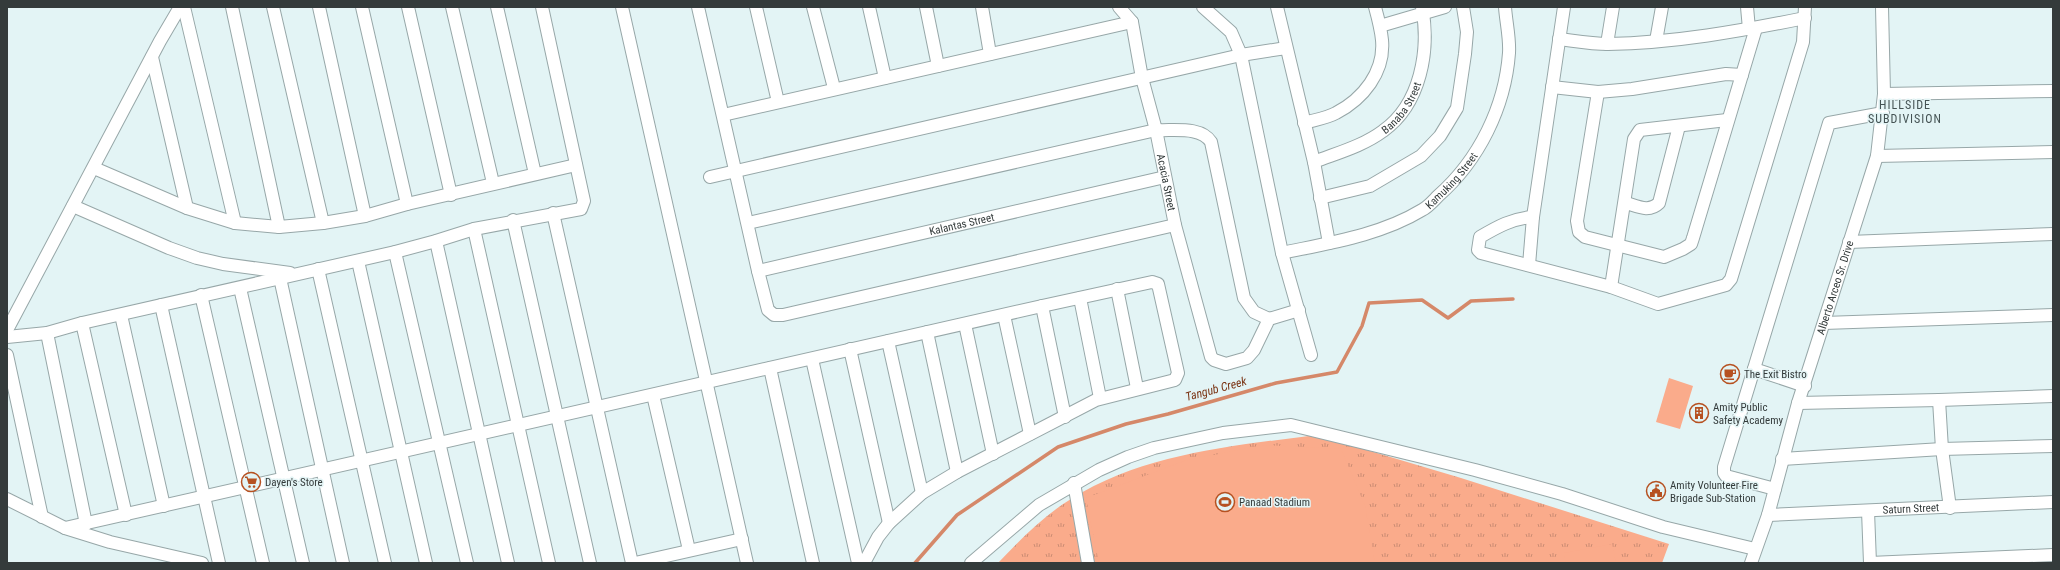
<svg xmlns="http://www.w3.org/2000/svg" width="2060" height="570" font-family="'Roboto Condensed',sans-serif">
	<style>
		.park { fill: url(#park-tufts) }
		.garden { fill: #faab8b }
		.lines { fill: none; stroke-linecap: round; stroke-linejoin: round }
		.stream { stroke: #d58869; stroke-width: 3.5 }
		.minor-casing { stroke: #97a7a8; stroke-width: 14 }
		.minor { stroke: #fff; stroke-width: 12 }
		.labels { text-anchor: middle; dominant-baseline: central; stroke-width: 3; stroke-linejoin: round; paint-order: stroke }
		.street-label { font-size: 11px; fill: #343b3b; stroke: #e3f4f5 }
		.poi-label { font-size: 11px; fill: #343b3b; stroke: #e3f4f5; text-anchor: start }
		.neighbourhood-label { font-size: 12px; letter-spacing: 1px; fill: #455354; stroke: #e3f4f5 }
		.water-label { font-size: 12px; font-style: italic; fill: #7a3414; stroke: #e3f4f5 }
	</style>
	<defs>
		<pattern id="park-tufts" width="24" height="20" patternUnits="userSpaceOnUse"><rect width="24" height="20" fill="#faab8b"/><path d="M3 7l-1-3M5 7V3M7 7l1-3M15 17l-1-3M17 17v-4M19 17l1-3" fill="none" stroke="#cb8c73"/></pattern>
	</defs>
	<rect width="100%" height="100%" fill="#e3f4f5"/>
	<path class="park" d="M1309,436L1323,437L1461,478L1669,544L1662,563H998C1020,540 1043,516 1071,499C1141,455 1229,446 1309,436Z"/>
	<g class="garden">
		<path d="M1669,378L1693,386L1680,429L1656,422Z"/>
		<path d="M1264,445L1341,449L1365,506L1375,563H1099L1086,498L1184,461Z"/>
		<path d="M1612,544L1616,563H1566L1564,553Z"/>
	</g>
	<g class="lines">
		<path class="stream" d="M915,563L957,515L1058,447L1126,424L1168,414L1276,383L1337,372L1362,326L1369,303L1422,300L1448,318L1471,301L1513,299"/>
		<g class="minor-casing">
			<g id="minor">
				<path d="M184,7L235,223"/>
				<path d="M232,7L279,227"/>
				<path d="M273,7L323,223"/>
				<path d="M319,7L365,216"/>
				<path d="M362,7L407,204"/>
				<path d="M408,7L451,195"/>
				<path d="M452,7L493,183"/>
				<path d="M497,7L535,174"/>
				<path d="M622,7L747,563"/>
				<path d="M698,7L758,271L768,310L774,315H783L1175,225"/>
				<path d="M756,7L778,102"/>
				<path d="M813,7L834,88"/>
				<path d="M869,7L885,78"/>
				<path d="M926,7L938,66"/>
				<path d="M982,7L990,54"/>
				<path id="s1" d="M1119,7L1132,22L1142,78L1156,130L1175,225L1211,357L1214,360L1226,364L1247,358L1254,350L1269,319L1299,310"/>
				<path d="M1203,7L1231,32L1241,55L1282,253L1311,355"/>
				<path d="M1277,7L1314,162L1329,243"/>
				<path d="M1747,7L1749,29"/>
				<path d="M1380,26L1445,7"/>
				<path d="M1559,39C1575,41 1592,44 1608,44C1674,43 1741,31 1805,18"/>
				<path d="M1656,41L1662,7"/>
				<path d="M1607,44L1613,7"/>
				<path d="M152,57L187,208"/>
				<path d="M1552,87L1598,92L1632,89L1726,74L1742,75"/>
				<path d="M1598,92L1577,221L1579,232L1585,237L1664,257L1683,249L1691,244L1693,238L1756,28"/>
				<path d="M1884,94L2053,91"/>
				<path d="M723,115L1132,22"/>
				<path d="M1304,123C1314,120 1327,118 1336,113C1363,99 1385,72 1382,40C1381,29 1378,18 1375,7"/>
				<path d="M1877,156L2053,152"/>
				<path id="s2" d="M1314,162C1337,153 1363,146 1383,131C1421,104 1430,50 1422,7"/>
				<path d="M94,168L187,208L235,223L279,227L323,223L365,216L407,204L576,165"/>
				<path d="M710,177L1241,55L1286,48"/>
				<path d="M1320,198L1370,186L1421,156L1440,136L1457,108L1465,54L1467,32L1463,7"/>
				<path d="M1626,203C1637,206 1649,213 1659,203L1679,126"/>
				<path d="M73,206L169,248L197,258L223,264L290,273"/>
				<path d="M553,213L632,563"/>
				<path d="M1533,217C1513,218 1497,227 1480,237L1478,250L1481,253L1611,287L1658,304L1726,285L1731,279L1803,42L1805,7"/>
				<path d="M513,220L590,563"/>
				<path d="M748,223L1156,130C1174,131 1201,126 1211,142L1244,298L1254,312L1269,319"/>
				<path d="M474,229L549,563"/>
				<path d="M436,241L508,563"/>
				<path d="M1849,242L2053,234"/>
				<path d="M395,252L467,563"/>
				<path id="s3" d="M1282,253C1329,243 1381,235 1422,210C1428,207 1433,201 1438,196C1479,160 1505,107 1509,53C1510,38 1506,22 1505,7"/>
				<path d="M358,261L426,563"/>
				<path d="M1529,265L1533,217L1564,7"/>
				<path d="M318,269L385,563"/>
				<path id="s4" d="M758,271L1165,177"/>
				<path d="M280,278L343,563"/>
				<path d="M1611,287L1634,139L1640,130L1727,120"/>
				<path d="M240,288L303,563"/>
				<path d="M1117,289L1137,388"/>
				<path d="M201,295L263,563"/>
				<path d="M1080,298L1100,398"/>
				<path d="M161,305L219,563"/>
				<path d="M1042,306L1065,417"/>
				<path d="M121,315L164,506"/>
				<path d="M1004,315L1030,434"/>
				<path d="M82,323L126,515"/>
				<path d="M1824,323L2053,315"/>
				<path d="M965,324L993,454"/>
				<path d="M7,330L160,41L180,7"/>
				<path d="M927,332L957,472"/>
				<path d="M47,333L86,524"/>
				<path d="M7,337L47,333L82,323L395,252L436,241L474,229L581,209L584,201L542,7"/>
				<path d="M888,341L922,493"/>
				<path d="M850,349L889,523"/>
				<path d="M7,355L42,517"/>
				<path d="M812,359L858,563"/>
				<path d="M770,368L813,563"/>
				<path d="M1754,369L1805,386"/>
				<path d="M653,395L689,550"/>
				<path d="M1939,400L1942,449L1950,508"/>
				<path d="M1798,403L1939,400L2053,396"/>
				<path d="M1782,459L1942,449L2053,446"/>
				<path d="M1074,483L1088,563"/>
				<path d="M1775,489L1726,476L1724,473V467L1829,123L1883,113"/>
				<path d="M7,499L65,528L110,542L202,563"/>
				<path d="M1868,511L1870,563"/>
				<path id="s5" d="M1768,515L2053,502"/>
				<path d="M65,528L1042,306L1152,282L1158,284L1178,373L1175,380L1096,400L957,472L922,493L889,523L878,537L864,563"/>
				<path d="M635,563L742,539"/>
				<path d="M971,563L1039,505L1099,470L1128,457L1154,448L1223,433L1291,425L1475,470L1562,494L1663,527L1755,549"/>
				<path id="s6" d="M1751,563L1768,515L1798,403L1877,156L1884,94L1882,7"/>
				<path d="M1870,563L2053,555"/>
			</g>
		</g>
		<use href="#minor" class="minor"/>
	</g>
	<defs>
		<g id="cafe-ring" transform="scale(1)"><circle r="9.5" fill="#e3f4f5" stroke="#b65121" stroke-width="1.5"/><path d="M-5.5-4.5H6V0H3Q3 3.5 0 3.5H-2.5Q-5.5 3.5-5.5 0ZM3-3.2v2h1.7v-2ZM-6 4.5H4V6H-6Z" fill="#b65121"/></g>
		<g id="building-ring" transform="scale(1)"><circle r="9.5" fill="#e3f4f5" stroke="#b65121" stroke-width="1.5"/><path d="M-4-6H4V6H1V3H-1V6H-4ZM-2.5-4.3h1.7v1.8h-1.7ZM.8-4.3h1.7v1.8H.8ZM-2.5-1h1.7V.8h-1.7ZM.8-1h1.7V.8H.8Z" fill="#b65121"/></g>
		<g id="supermarket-ring" transform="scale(1)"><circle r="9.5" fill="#e3f4f5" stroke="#b65121" stroke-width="1.5"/><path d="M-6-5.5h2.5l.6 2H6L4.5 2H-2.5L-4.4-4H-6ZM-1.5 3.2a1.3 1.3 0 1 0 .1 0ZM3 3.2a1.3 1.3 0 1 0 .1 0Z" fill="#b65121"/></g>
		<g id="civic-ring" transform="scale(1)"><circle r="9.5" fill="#e3f4f5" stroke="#b65121" stroke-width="1.5"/><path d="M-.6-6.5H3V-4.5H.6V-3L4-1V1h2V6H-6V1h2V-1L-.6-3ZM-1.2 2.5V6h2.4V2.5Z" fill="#b65121"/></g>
		<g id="stadium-ring" transform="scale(1)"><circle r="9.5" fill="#e3f4f5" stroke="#b65121" stroke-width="1.5"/><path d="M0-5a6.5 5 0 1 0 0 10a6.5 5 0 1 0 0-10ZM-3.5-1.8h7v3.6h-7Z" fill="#b65121"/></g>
	</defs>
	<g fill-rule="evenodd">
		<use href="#cafe-ring" x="1730" y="374"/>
		<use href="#building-ring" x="1699" y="413"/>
		<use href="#supermarket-ring" x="251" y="482"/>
		<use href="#civic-ring" x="1656" y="491"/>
		<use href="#stadium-ring" x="1225" y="502"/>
	</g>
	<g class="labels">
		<g class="street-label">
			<text stroke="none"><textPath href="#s2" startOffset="106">Banaba Street</textPath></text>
			<text stroke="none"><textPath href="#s3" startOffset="189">Kamuking Street</textPath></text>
			<text stroke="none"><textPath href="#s1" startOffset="184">Acacia Street</textPath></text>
			<text stroke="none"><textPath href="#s4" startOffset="209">Kalantas Street</textPath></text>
			<text stroke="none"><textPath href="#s6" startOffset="288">Alberto Arceo Sr. Drive</textPath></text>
			<text stroke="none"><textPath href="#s5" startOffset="143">Saturn Street</textPath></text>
		</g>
		<g class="poi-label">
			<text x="1744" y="374">The Exit Bistro</text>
			<text x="1713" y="407">Amity Public<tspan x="1713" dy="13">Safety Academy</tspan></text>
			<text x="265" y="482">Dayen's Store</text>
			<text x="1670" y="485">Amity Volunteer Fire<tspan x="1670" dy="13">Brigade Sub-Station</tspan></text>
			<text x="1239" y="502">Panaad Stadium</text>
		</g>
		<g class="neighbourhood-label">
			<text x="1905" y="105">HILLSIDE<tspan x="1905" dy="14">SUBDIVISION</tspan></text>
		</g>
		<g class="water-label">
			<text transform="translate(1216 389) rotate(-15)">Tangub Creek</text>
		</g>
	</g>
	<rect width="2060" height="570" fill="none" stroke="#343b3b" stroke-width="16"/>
</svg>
